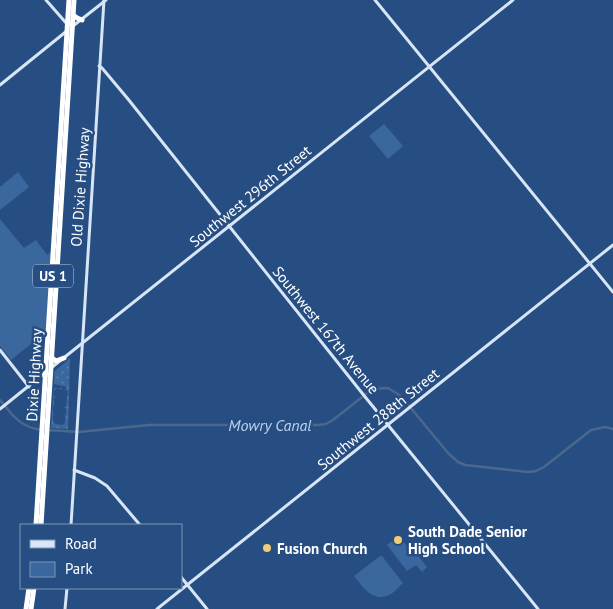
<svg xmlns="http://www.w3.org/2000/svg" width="613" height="609" font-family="'PT Sans',sans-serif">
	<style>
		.grass { fill: url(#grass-dots) }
		.green { fill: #3b679f }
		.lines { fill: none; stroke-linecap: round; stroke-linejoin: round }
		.canal { stroke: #4b678c; stroke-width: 2.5 }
		.secondary { stroke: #d8e5f6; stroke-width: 3 }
		.highway { stroke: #fff; stroke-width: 5 }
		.poi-dot { fill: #efcc75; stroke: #274e82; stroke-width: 2 }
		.labels { text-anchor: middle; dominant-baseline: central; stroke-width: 5; stroke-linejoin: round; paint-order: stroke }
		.shield { fill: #274e82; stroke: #becada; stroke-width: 1 }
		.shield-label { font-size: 14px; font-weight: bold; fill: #fff }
		.street-label { font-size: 15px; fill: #fff; stroke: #274e82 }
		.poi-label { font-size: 15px; font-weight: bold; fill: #fff; stroke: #274e82; text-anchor: start }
		.water-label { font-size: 16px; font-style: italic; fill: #bad2ee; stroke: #274e82 }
	</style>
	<defs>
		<pattern id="grass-dots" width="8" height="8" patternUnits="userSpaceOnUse" patternTransform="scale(1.25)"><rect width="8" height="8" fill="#3b679f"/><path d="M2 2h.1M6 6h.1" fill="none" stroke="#587ead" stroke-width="1.8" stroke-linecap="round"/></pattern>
	</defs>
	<rect width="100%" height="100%" fill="#274e82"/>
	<path class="grass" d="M70,358L68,429L51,428L54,388H62L63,390L57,388L54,391V396L56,397L54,398V406H55L53,407V415L54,416H53V422L55,424L62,425L65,423V417L64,416L66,415V408H64L66,406L68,391L65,390L67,387L54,384V372Z"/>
	<g class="green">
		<path d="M384,124L403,146L388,159L369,136Z"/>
		<path d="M18,172L29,187L0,210V187Z"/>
		<path d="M0,219L24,248L36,240L47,255L51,252L46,332L11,360L0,346Z"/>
		<path d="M399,536L413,554L415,552L427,567L422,572L416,565L407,571L387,545Z"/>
		<path d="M380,556H382L403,583C399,586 395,592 391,594C374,604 363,587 354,576Z"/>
	</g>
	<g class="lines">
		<g class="canal">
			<path d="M0,400C12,415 21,428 42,430"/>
			<path d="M47,430L79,432L149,425H318L326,424L333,420L366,394L373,389L388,388L401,396L448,453L458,462L465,465L528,472L536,471L544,467L591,430L605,427L613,429"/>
		</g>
		<g class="secondary">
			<path d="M46,0L67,24"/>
			<path d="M375,0L613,292"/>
			<path d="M73,26L106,0"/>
			<path d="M99,66L102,68L128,99L366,398L538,609"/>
			<path d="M0,85L68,30"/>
			<path d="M0,350L29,387"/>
			<path d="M51,368L513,0"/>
			<path d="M0,409L46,372"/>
			<path d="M74,470L95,478L107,486L140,525"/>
			<path d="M71,525L104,0"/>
			<path d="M181,577L207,609"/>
			<path d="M65,609L67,588"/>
			<path d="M157,609L613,245"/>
		</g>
		<g class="highway">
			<path d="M73,15L77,18L82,20"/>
			<path d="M52,358L56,361L64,358"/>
			<path d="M36,525L69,0"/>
			<path d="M41,525L74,0"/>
			<path d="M26,609L29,588"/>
			<path d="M31,609L34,588"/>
		</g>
	</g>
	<g class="poi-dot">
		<circle cx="398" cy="540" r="5"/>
		<circle cx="267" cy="548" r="5"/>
	</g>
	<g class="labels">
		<rect class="shield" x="33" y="264.5" width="40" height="23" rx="4"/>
		<g class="shield-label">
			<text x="53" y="276">US 1</text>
		</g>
		<g class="street-label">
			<text transform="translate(80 187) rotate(-86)">Old Dixie Highway</text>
			<text transform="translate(250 196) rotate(-39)">Southwest 296th Street</text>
			<text transform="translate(326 330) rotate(51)">Southwest 167th Avenue</text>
			<text transform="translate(34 375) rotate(-87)">Dixie Highway</text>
			<text transform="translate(378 419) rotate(-39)">Southwest 288th Street</text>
		</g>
		<g class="poi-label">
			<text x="408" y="531">South Dade Senior<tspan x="408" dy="17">High School</tspan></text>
			<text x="277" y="548">Fusion Church</text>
		</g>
		<g class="water-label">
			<text x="270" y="425">Mowry Canal</text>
		</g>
	</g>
	<rect x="20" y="524" width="162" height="65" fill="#274e82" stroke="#7d95b4"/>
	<rect x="30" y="540" width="25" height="8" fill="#d8e5f6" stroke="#7d95b4"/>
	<text x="65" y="549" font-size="15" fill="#ffffff">Road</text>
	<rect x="30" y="562" width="25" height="15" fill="#3b679f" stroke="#7d95b4"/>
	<text x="65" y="574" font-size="15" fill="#ffffff">Park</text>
</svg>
